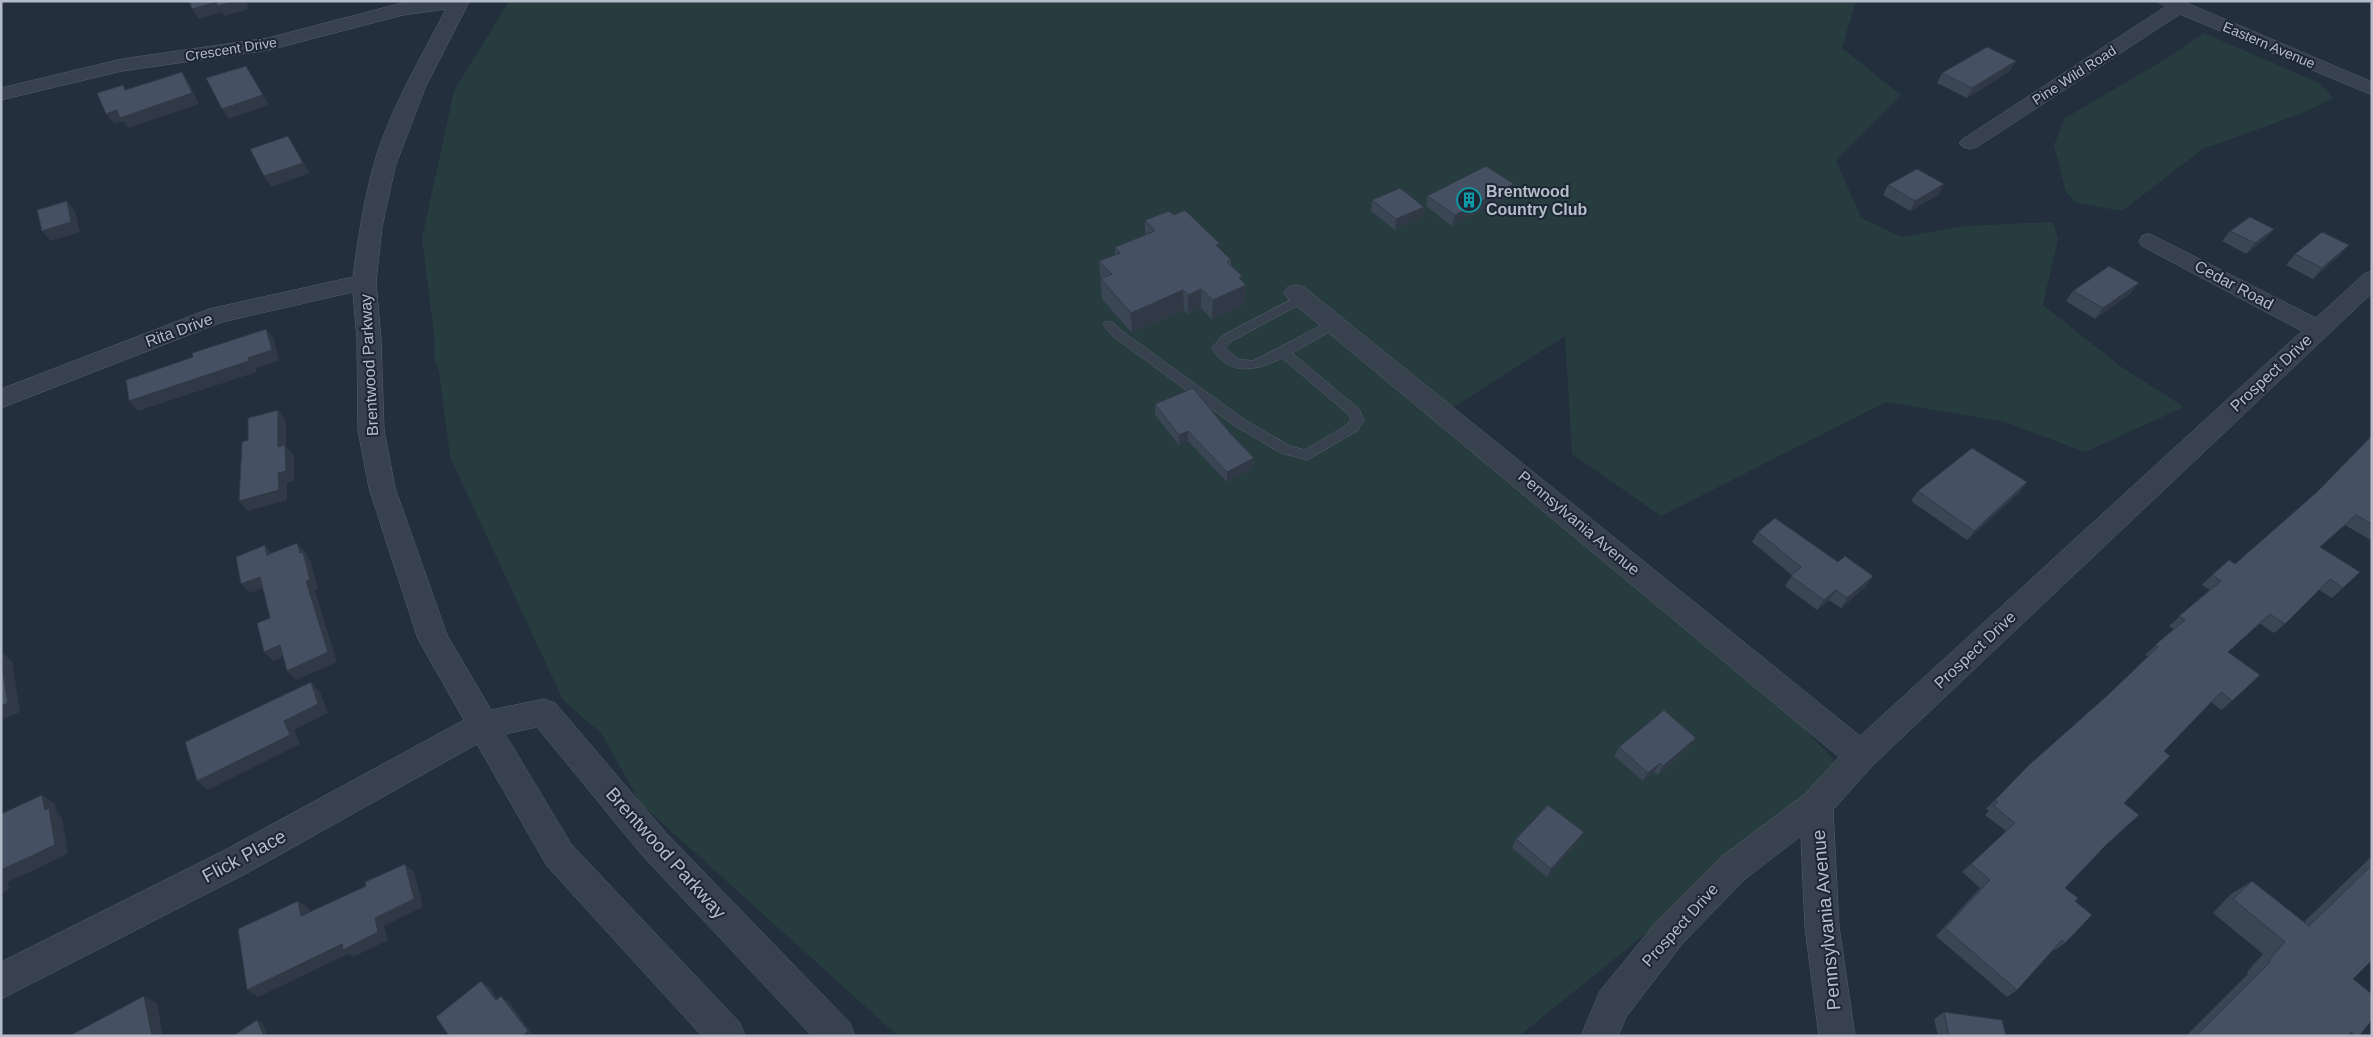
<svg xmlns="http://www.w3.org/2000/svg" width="2373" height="1037" font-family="Helvetica,sans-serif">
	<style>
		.green { fill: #263c3f }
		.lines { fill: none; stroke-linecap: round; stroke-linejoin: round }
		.service-casing { stroke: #565f6c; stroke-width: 1 }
		.minor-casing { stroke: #565f6c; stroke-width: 1 }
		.service { fill: #38414e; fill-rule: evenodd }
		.minor { fill: #38414e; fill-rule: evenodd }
		.wall { fill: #3b4654 }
		.shaded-wall { fill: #303945 }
		.building { fill: #455162; stroke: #303945 }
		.labels { text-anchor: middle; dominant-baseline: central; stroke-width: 4; stroke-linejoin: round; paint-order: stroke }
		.far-street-label { font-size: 14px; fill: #b4bcc9; stroke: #1d2633 }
		.poi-label { font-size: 16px; font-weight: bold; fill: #b4bcc9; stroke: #1d2633; text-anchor: start }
		.street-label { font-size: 16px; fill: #b4bcc9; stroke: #1d2633 }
		.near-street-label { font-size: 19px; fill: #b4bcc9; stroke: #1d2633 }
	</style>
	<rect width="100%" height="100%" fill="#242f3e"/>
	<g class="green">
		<path d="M509,1H1856L1842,48L1901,95L1836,160L1861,218L1902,237L1964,226L2053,222L2058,239L2043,305L2120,366L2184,407L2085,452L2005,422L1886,402L1661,516L1572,454L1565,336L1446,412L1715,636L1846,772L1519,1036H898L640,803L602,734L563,700L450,457L439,371L434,358L435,343L422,238L454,91Z"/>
		<path d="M2204,33L2319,83L2333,98L2305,112L2203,149L2122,211L2077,203L2066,192L2054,145L2065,118L2169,57Z"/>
	</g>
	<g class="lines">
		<g class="service-casing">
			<path id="service" d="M1302,294L1306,295L1308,298L1306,301L1230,342L1225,348L1238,359L1253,361L1330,321H1338L1340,324L1338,327L1292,353L1359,409L1364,420L1357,431L1307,460L1281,453L1235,426L1114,337L1103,325L1105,322H1113L1122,331L1245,420L1290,446L1305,450L1347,425L1351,419L1349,415L1282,358C1256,371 1229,377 1212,348L1222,336Z"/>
		</g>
		<g class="minor-casing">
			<g id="minor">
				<path d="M420,1L469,2L425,88L395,167L382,227L376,282L381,340L384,430L395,488L447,635L491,710L544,699L555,703L666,833L850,1023L855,1036H812L642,855L537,727L505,734L571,844L740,1023L745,1036H702L547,866L477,744L247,873L1,999V962L223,851L464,720L418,639L369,488L358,430L357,340L353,292L222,322L1,408V389L209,309L353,277C358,240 363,204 373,168C388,112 420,60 446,9L403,15L269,50L122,71L1,100V88L122,59L268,38L402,3Z"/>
				<path d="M2157,1H2182L2372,82V95L2180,14L1977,147L1970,149L1963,147L1959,143L1963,139L2165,7Z"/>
				<path d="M2150,234L2316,318L2364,274L2372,271V293L1872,766L1833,810L1839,927L1855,1036H1819L1805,927L1801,836L1745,879L1682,944L1626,1017L1618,1036H1581L1600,991L1658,920L1721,857L1805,794L1839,757L1288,299L1284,293L1288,287L1296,285L1304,287L1860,736L2302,331L2142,246L2139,241L2142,236Z"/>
			</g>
		</g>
		<use href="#service" class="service"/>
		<use href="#minor" class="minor"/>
	</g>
	<g class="wall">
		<path d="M2010,71L1967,98L1937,83L1942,73Z"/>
		<path d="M1944,184L1938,195L1910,211L1883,195L1888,185Z"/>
		<path d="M1511,195L1452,226L1426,206L1427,196Z"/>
		<path d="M1372,200L1424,207L1422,217L1395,230L1371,211Z"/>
		<path d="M1174,215L1220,249L1231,260V265L1242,276V281L1246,285L1245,304L1212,320L1201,308L1188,314L1184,310L1132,333L1102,299L1099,261L1115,255V247L1145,235V220Z"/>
		<path d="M2274,229L2265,239L2246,254L2222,241L2230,231Z"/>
		<path d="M2349,245L2340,255L2313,279L2286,265L2295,254Z"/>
		<path d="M2073,291L2131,293L2095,319L2066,301Z"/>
		<path d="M1155,404L1253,468L1227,482L1188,441L1179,445L1155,415Z"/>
		<path d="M2372,435V541L2345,525L2320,547L2343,588L2332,598L2319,590L2285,624L2274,633L2259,623L2228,652L2232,701L2221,710L2211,702L2164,751L2124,803L2106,845L2065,888L2075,901L2065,943L2055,950L2054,949L2017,990L2007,997L1936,936L1980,888L1962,872L2006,831L1985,815L1989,811L1986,809L2020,774L2107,696L2148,656L2145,655L2174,629L2169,626L2210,590L2202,585L2212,575L2235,564L2311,498Z"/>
		<path d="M2027,482L2019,493L1967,540L1911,501L1918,491Z"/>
		<path d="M1758,532L1838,562L1873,576L1866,586L1841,608L1829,600L1817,610L1785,586L1792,575L1752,542Z"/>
		<path d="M1696,738L1690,747L1658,775L1654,772L1643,781L1614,756L1619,747Z"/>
		<path d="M1516,839L1579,841L1547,877L1512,848Z"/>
		<path d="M2372,856V960L2353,979L2359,1036H2186L2248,974L2247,972L2263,954L2213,913L2231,894L2252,881L2304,922Z"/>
		<path d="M1944,1012L2006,1036H1938L1934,1019Z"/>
	</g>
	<g class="shaded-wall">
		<path d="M235,1H246L249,9L224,16L222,12L199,19L192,9L216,2Z"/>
		<path d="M2016,61L2010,71L1967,98L1972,88Z"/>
		<path d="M182,72L189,83L199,104L128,128L123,121L114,124L106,114Z"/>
		<path d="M252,76L269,105L229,119L222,109Z"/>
		<path d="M288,136L310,173L271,187L264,176Z"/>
		<path d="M1514,184L1511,195L1452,226L1455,215Z"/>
		<path d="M1944,184L1938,195L1910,211L1915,201Z"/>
		<path d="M67,201L75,211L80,232L51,241L42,231Z"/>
		<path d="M1424,207L1422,217L1395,230L1396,219Z"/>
		<path d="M2274,229L2265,239L2246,254L2255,243Z"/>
		<path d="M1220,244V263L1216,245Z"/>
		<path d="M2349,245L2340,255L2313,279L2322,268Z"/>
		<path d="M1242,276V287L1246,285L1245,304L1212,320L1213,300L1239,278Z"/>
		<path d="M2139,283L2131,293L2095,319L2103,308Z"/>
		<path d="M1201,289V308L1188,314V295Z"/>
		<path d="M1183,290L1184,310L1132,333L1131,313Z"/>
		<path d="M266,329L274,339L279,361L256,368L257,372L138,411L129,401L248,358Z"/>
		<path d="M278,410L286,421V447L294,455V481L287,483V500L248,511L239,501L278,447Z"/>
		<path d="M1188,431V441L1179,445V435Z"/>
		<path d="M1254,458L1253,468L1227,482V472Z"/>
		<path d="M2027,482L2019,493L1967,540L1974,531Z"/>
		<path d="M297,543L306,553L307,557L311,562L318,589L315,591L337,662L296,680L287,671L306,581Z"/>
		<path d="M265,545L273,555H267Z"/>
		<path d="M1873,576L1866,586L1841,608L1847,598Z"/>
		<path d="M260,577L269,586L250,593L241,584Z"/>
		<path d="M1836,590L1829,600L1817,610L1824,600Z"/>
		<path d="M280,645L289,654L273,661L264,652Z"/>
		<path d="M1,652L12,661L20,712L1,720Z"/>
		<path d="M311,682L320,692L328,713L294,730L300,744L208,790L197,781L284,721Z"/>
		<path d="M1696,738L1690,747L1658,775L1663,766Z"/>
		<path d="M1660,763L1654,772L1643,781L1648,773Z"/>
		<path d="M42,795L55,804L57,813L62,817L68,854L8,882L9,890L1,894V870L45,810Z"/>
		<path d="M1584,832L1579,841L1547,877L1551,869Z"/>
		<path d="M405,864L414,872L423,907L384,926L388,940L353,957L348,954L258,997L247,990L375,918Z"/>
		<path d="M298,901L309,908L312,924L301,916Z"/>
		<path d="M481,981L489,987L503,1006L496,1000Z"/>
		<path d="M144,996L157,1003L163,1036H152Z"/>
		<path d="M501,996L509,1002L534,1036H522Z"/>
		<path d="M257,1020L263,1024L268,1036H264Z"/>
	</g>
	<g class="building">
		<path d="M189,1H235L218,6L216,2L192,9Z"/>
		<path d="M1987,47L2016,61L1972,88L1942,73Z"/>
		<path d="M246,66L263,95L222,109L206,78Z"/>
		<path d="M182,72L192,93L120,118L117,110L106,114L97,93L123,85L125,90Z"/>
		<path d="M288,136L303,163L264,176L250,149Z"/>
		<path d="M1486,166L1514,184L1455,215L1427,196Z"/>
		<path d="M1917,169L1944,184L1915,201L1888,185Z"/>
		<path d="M1400,188L1424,207L1396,219L1372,200Z"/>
		<path d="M67,201L71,222L42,231L37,210Z"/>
		<path d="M1185,210L1220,244L1216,245L1231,260L1227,262L1242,276L1239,278L1246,285L1213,300L1201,289L1188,295L1183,290L1131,313L1101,279L1112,274L1099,261L1120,253L1115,247L1155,231L1145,220L1169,211L1174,215Z"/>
		<path d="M2250,217L2274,229L2255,243L2230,231Z"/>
		<path d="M2322,232L2349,245L2322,268L2295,254Z"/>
		<path d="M2109,266L2139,283L2103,308L2073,291Z"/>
		<path d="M266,329L272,350L248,358L249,361L129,401L126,380L193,357L192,353Z"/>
		<path d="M1193,388L1230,433L1254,458L1227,472L1188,431L1179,435L1155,404Z"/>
		<path d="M278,410V447L285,445L286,471L278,473L279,490L239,501L242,442L248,440V418Z"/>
		<path d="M2372,436V524L2356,515L2320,547L2360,572L2343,588L2330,579L2285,624L2270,614L2228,652L2260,675L2232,701L2221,692L2164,751L2170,756L2124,803L2139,815L2106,845L2065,888L2078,898L2075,901L2092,915L2065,943L2062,940L2017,990L1945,928L1990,880L1971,864L2015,823L1994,806L1998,802L1995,800L2029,765L2109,694L2158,647L2155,645L2185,620L2179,616L2221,581L2212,575L2229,560L2235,564L2317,492Z"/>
		<path d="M1972,448L2027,482L1974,531L1918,491Z"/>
		<path d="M1775,518L1838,562L1845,556L1873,576L1847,598L1836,590L1824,600L1791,576L1801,567L1758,532Z"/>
		<path d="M297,543L300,553L303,552L310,580L306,581L328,652L287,671L280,645L264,652L257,623L270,618L260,577L241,584L236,557L265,545L267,555Z"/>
		<path d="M1,660L8,703L1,706Z"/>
		<path d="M311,682L318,704L284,721L290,735L197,781L185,742Z"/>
		<path d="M1664,710L1696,738L1663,766L1660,763L1648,773L1619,747Z"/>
		<path d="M42,795L45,810L49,808L55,845L1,870V814Z"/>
		<path d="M1548,805L1584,832L1551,869L1516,839Z"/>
		<path d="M405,864L414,899L375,918L378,932L343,950L342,944L247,990L238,929L298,901L301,916L366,886L365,882Z"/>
		<path d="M2372,865V960L2353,979L2372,994V1020L2359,1036H2356L2351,1032L2349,1036H2196L2270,962L2269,960L2285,942L2233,899L2252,881L2309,926Z"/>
		<path d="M481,981L496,1000L501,996L528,1031L522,1036H449L436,1017Z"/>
		<path d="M144,996L152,1036H69Z"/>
		<path d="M1944,1012L2002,1020L2006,1036H1949Z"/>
		<path d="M257,1020L264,1036H233Z"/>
	</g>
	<defs>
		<g id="building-ring" transform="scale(1.25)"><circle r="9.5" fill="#1d2633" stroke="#0f9aa8" stroke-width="1.5"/><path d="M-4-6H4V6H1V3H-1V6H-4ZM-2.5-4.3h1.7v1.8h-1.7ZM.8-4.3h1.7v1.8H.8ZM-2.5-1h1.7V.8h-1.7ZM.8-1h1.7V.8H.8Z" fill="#0f9aa8"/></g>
	</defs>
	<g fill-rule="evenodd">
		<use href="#building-ring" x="1469" y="200"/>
	</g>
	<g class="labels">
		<g class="far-street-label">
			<text transform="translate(2269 45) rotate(23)">Eastern Avenue</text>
			<text transform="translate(231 49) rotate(-9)">Crescent Drive</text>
			<text transform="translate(2074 75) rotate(-33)">Pine Wild Road</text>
		</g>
		<g class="poi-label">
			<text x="1486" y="191">Brentwood<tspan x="1486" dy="18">Country Club</tspan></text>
		</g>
		<g class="street-label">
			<text transform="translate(2234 285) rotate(28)">Cedar Road</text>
			<text transform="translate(179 330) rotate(-20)">Rita Drive</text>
			<text transform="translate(369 365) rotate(-93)">Brentwood Parkway</text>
			<text transform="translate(2271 373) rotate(-43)">Prospect Drive</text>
			<text transform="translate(1579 523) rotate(40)">Pennsylvania Avenue</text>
			<text transform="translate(1975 650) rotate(-43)">Prospect Drive</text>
			<text transform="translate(1680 925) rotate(-48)">Prospect Drive</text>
		</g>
		<g class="near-street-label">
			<text transform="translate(666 853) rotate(48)">Brentwood Parkway</text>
			<text transform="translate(244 856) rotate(-28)">Flick Place</text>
			<text transform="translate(1826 920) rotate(-95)">Pennsylvania Avenue</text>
		</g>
	</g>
	<rect width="2373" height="1037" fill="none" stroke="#b4bcc9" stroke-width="5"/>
</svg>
